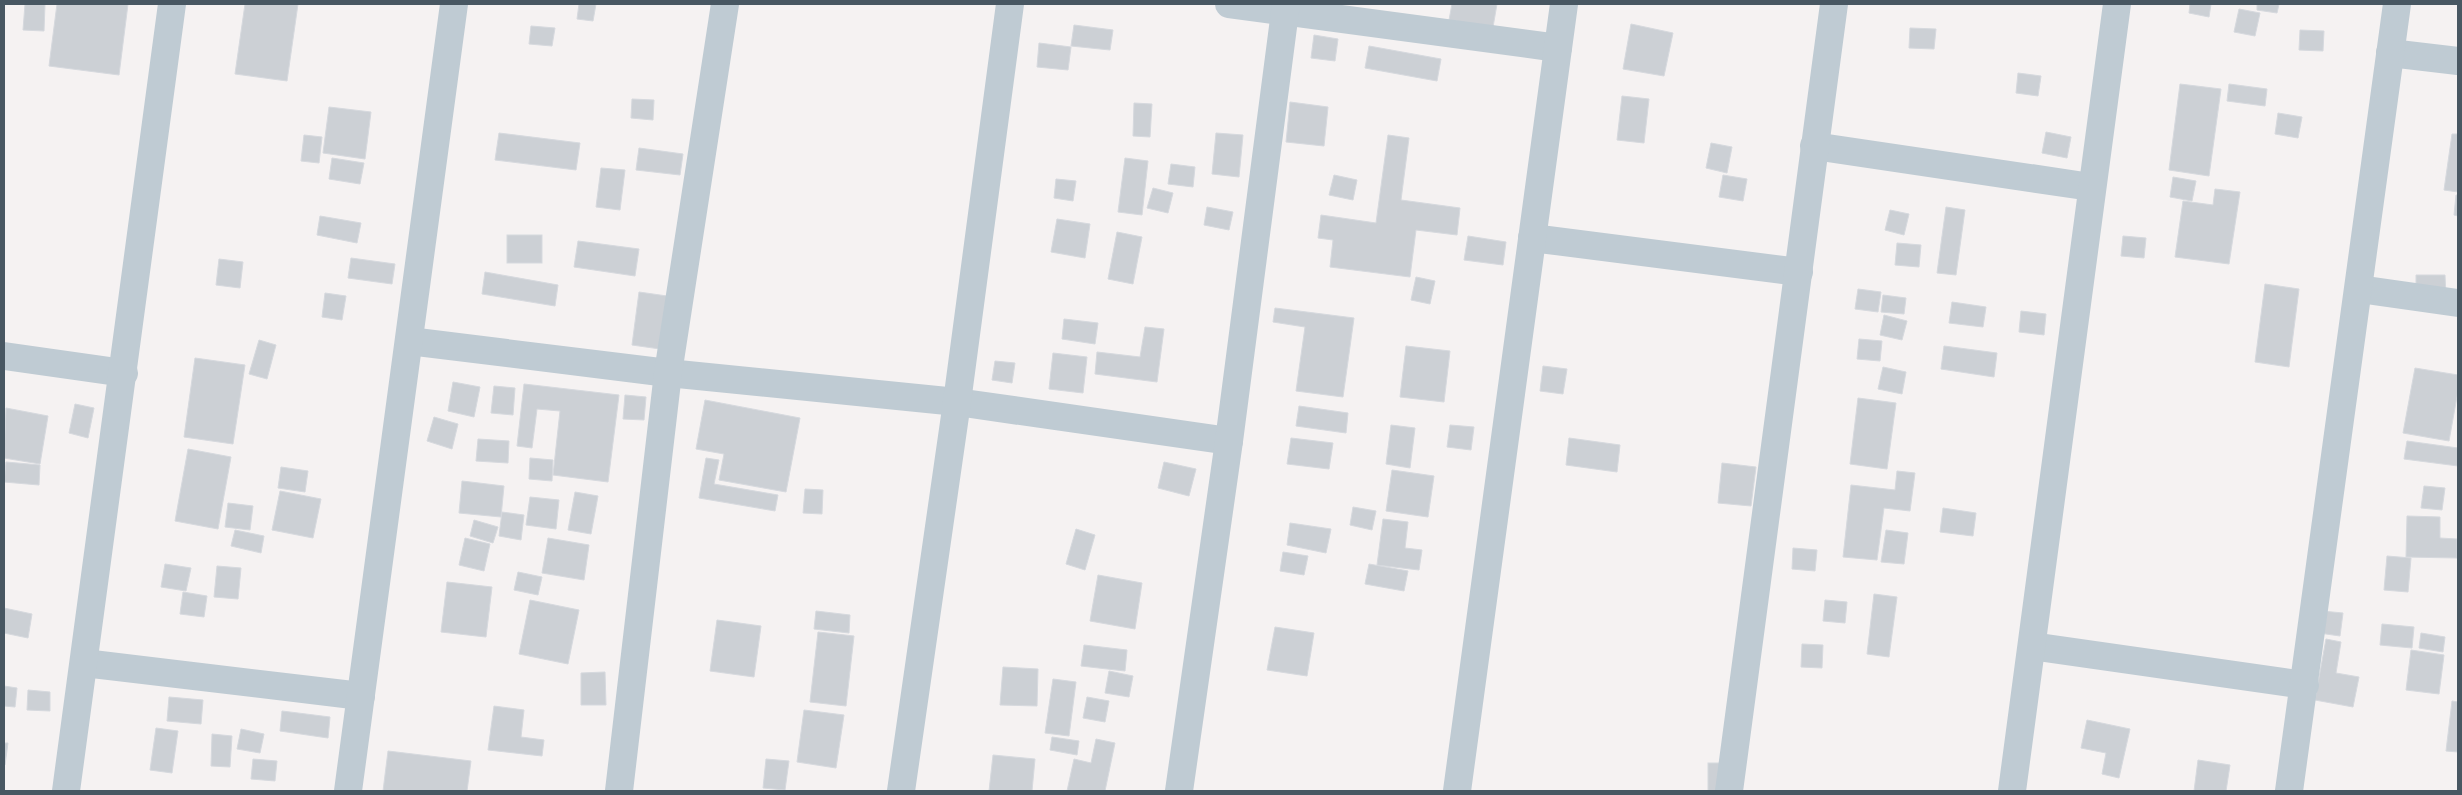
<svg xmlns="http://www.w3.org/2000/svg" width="2462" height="795" font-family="'PT Sans Narrow',sans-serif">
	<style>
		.building { fill: #ccd0d5; stroke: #d6d9de }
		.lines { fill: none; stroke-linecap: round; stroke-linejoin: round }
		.street { stroke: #bfcbd3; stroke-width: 28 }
	</style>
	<rect width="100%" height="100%" fill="#f5f2f2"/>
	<g class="building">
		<path d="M25,4H45L44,31L23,30Z"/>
		<path d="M57,4H128L119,75L49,66Z"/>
		<path d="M245,4H298L287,81L235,74Z"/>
		<path d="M579,4H596L593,21L577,19Z"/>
		<path d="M1452,4H1497L1493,27L1449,20Z"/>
		<path d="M2190,4H2211L2209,17L2189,13Z"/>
		<path d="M2257,4H2279L2277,13L2257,10Z"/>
		<path d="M2239,9L2260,13L2255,36L2234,32Z"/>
		<path d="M1631,24L1673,33L1664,76L1623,69Z"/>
		<path d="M1074,25L1113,30L1110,50L1071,46Z"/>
		<path d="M531,26L555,28L552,46L529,44Z"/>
		<path d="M1910,28L1936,29L1934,49L1909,48Z"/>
		<path d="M2300,30L2324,31L2323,51L2299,50Z"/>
		<path d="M1314,35L1338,39L1335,61L1311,58Z"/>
		<path d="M1039,43L1071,47L1068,70L1037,67Z"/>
		<path d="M1369,46L1441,59L1437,81L1365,68Z"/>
		<path d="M2018,73L2041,76L2038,96L2016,93Z"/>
		<path d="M2180,84L2221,89L2209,176L2169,170Z"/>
		<path d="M2229,84L2267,89L2265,106L2227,101Z"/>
		<path d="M1622,96L1649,99L1644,143L1617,140Z"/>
		<path d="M632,99L654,100L653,120L631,118Z"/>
		<path d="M1290,102L1328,107L1324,146L1286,142Z"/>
		<path d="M1134,103L1152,104L1150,137L1133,136Z"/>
		<path d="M329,107L371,112L365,159L323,153Z"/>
		<path d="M2278,113L2302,117L2298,138L2275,134Z"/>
		<path d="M2046,132L2071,137L2067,158L2042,153Z"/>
		<path d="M499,133L580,143L576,170L495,160Z"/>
		<path d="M1216,133L1243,135L1239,177L1212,174Z"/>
		<path d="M2452,134H2458V192L2444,190Z"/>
		<path d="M304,135L322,137L319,163L301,161Z"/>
		<path d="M1388,135L1409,138L1401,200L1460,208L1457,235L1416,230L1410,277L1330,267L1333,240L1318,238L1321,215L1376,223Z"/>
		<path d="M1711,143L1732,147L1727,173L1706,168Z"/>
		<path d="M639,148L683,154L680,175L636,170Z"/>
		<path d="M332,158L364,163L360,184L329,179Z"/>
		<path d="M1125,158L1148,161L1142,215L1118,212Z"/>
		<path d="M1171,164L1195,167L1193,187L1168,184Z"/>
		<path d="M601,168L625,170L620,210L596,207Z"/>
		<path d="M1334,175L1357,180L1353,200L1329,195Z"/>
		<path d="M1723,175L1747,179L1743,201L1719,197Z"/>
		<path d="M2173,177L2196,181L2192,201L2170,197Z"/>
		<path d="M1056,179L1076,181L1073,201L1054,198Z"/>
		<path d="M1153,188L1173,193L1168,213L1147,208Z"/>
		<path d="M2215,189L2240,192L2229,264L2175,257L2183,201L2213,205Z"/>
		<path d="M2456,195H2458V216L2454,215Z"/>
		<path d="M1207,207L1233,212L1229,230L1204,225Z"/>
		<path d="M1946,207L1965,210L1956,275L1937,273Z"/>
		<path d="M1890,210L1909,214L1904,235L1885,230Z"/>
		<path d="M320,216L361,223L357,243L317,235Z"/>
		<path d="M1057,219L1090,224L1085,258L1051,252Z"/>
		<path d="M1117,232L1142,237L1133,284L1108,279Z"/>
		<rect x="507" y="235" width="35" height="28"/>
		<path d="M1468,236L1506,242L1503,265L1464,260Z"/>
		<path d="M2123,236L2146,238L2144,258L2121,256Z"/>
		<path d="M578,241L639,249L635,276L574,267Z"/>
		<path d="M1897,243L1921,245L1919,267L1895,265Z"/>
		<path d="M351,258L395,264L392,284L348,278Z"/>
		<path d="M219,259L243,262L240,288L216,285Z"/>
		<path d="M485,272L558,285L555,306L482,294Z"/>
		<path d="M2416,275H2445L2446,297L2416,298Z"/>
		<path d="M1416,277L1435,281L1430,304L1411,300Z"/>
		<path d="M2265,284L2299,289L2289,367L2255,362Z"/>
		<path d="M1858,289L1881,292L1878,312L1855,309Z"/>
		<path d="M639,292L681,298L674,351L632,345Z"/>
		<path d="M325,293L346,296L342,320L322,317Z"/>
		<path d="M1883,295L1906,298L1904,314L1881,312Z"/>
		<path d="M1952,302L1986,307L1983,327L1949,323Z"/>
		<path d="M1275,308L1354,318L1343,397L1296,391L1305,327L1273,322Z"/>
		<path d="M2021,311L2046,314L2044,335L2019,332Z"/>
		<path d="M1884,315L1907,321L1902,340L1880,335Z"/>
		<path d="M1064,319L1098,323L1095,344L1062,339Z"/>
		<path d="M1145,327L1164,329L1157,382L1095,374L1097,352L1140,357Z"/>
		<path d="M1859,339L1882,341L1880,361L1857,359Z"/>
		<path d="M259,340L276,345L267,379L249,374Z"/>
		<path d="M1406,346L1450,351L1444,402L1400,397Z"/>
		<path d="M1944,346L1997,353L1994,377L1941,369Z"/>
		<path d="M1053,353L1087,357L1083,393L1049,389Z"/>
		<path d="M195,358L245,365L233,444L184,437Z"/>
		<path d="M995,361L1015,363L1012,383L992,380Z"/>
		<path d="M1543,366L1567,369L1563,394L1540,391Z"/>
		<path d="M1883,367L1906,372L1902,394L1878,389Z"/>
		<path d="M2415,368L2458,375V391L2449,441L2403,433Z"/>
		<path d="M453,382L480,387L474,417L448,411Z"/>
		<path d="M524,384L619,395L608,482L553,475L560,411L537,409L532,448L517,446Z"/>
		<path d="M494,386L515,388L513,415L491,413Z"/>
		<path d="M625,395L646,397L644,420L623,419Z"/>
		<path d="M1858,398L1896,403L1887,469L1850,464Z"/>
		<path d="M705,400L800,418L786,492L719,480L724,454L696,449Z"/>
		<path d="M75,404L94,408L88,438L69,433Z"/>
		<path d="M1299,406L1348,413L1346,433L1296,426Z"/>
		<path d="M6,408L48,416L40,464L4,458Z"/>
		<path d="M434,417L458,424L452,449L427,441Z"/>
		<path d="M1391,425L1415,428L1410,468L1386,464Z"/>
		<path d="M1450,425L1474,427L1471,450L1447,447Z"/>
		<path d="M1291,438L1333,443L1329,469L1287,464Z"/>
		<path d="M1569,438L1620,445L1617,472L1566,465Z"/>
		<path d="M478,439L509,441L508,463L476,461Z"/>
		<path d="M2407,441L2458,448V466L2404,459Z"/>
		<path d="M188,449L231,457L218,529L175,521Z"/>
		<path d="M530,458L553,460L552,481L529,479Z"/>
		<path d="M706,458L719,460L714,484L778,495L775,511L699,498Z"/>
		<path d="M6,462L40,465L39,485L4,482Z"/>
		<path d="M1164,462L1196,469L1189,496L1158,488Z"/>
		<path d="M1722,463L1756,467L1751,506L1718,503Z"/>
		<path d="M281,467L308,471L305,492L278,488Z"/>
		<path d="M1392,470L1434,476L1428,517L1386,511Z"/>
		<path d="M1897,471L1915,473L1910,511L1884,508L1877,560L1843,557L1851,485L1895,490Z"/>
		<path d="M462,481L504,486L501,517L459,513Z"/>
		<path d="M2424,486L2445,488L2442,510L2421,508Z"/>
		<path d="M805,489L823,490L822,514L803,513Z"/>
		<path d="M280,491L321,499L313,538L272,530Z"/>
		<path d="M575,492L598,496L591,534L568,530Z"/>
		<path d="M530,497L559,500L556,529L526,525Z"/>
		<path d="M228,503L253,506L250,530L225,527Z"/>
		<path d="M1353,507L1376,511L1372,530L1350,525Z"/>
		<path d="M1943,508L1976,513L1973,536L1940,532Z"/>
		<path d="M502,512L524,515L521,540L499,536Z"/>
		<path d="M2407,516L2440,517V538L2457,539V558L2406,557Z"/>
		<path d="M1383,519L1408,522L1405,548L1422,550L1419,570L1377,565Z"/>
		<path d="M474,520L498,527L493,543L470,536Z"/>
		<path d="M1290,523L1331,529L1326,553L1287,545Z"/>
		<path d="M1076,529L1095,535L1085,570L1066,564Z"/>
		<path d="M235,530L264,536L261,553L231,546Z"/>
		<path d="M1886,530L1908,533L1904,564L1881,562Z"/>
		<path d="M465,538L490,544L484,571L459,565Z"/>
		<path d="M548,538L589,545L584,580L542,573Z"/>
		<path d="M1793,548L1817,550L1815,571L1792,569Z"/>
		<path d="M1283,552L1308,556L1304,575L1280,571Z"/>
		<path d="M2387,556L2411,558L2408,592L2384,590Z"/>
		<path d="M165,564L191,568L186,591L161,587Z"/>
		<path d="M1369,564L1408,571L1404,591L1365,584Z"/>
		<path d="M217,566L241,568L238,599L214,597Z"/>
		<path d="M518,572L542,577L538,595L514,590Z"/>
		<path d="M1098,575L1142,583L1135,629L1090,621Z"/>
		<path d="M447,582L492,587L486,637L441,632Z"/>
		<path d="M183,592L207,596L204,617L180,614Z"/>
		<path d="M1874,594L1897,597L1889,657L1867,654Z"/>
		<path d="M530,600L579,610L568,664L519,654Z"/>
		<path d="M1825,600L1847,602L1845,623L1823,621Z"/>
		<path d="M4,608L32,614L28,638L4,633Z"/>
		<path d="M816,611L850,615L849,633L814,629Z"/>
		<path d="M2322,611L2343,613L2340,636L2319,633Z"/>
		<path d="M717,620L761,626L754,677L710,671Z"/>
		<path d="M2382,624L2414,627L2412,648L2380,645Z"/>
		<path d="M1275,627L1314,633L1307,676L1267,670Z"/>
		<path d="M818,632L854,636L846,706L810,702Z"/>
		<path d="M2421,633L2445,637L2443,652L2419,648Z"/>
		<path d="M2326,639L2341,642L2336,673L2359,677L2353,707L2315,700Z"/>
		<path d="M1802,644L1823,645L1822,668L1801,667Z"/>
		<path d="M1084,645L1127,650L1125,671L1081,666Z"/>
		<path d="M2411,650L2444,655L2439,694L2406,690Z"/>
		<path d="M1003,667L1038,669L1037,706L1000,705Z"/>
		<path d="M1109,671L1133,676L1129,697L1105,693Z"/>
		<path d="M605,672L606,705H581V673Z"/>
		<path d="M1053,679L1076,682L1069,736L1045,733Z"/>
		<path d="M4,686L17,688L15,707L4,706Z"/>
		<path d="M28,690L50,692V711L27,710Z"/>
		<path d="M169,697L203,700L201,724L167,721Z"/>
		<path d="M1087,697L1109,701L1105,722L1083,718Z"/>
		<path d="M2452,701L2458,702V752L2446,751Z"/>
		<path d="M494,706L524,710L521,737L544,740L542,756L488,750Z"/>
		<path d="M804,710L844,715L836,768L797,762Z"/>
		<path d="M282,711L330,717L328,738L280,731Z"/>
		<path d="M2087,720L2130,729L2119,778L2102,774L2106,753L2081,748Z"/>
		<path d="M156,728L178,731L172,773L150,770Z"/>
		<path d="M241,729L264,734L260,753L237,749Z"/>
		<path d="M212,734L232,736L230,767L211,766Z"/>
		<path d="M1052,737L1079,741L1077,755L1050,750Z"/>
		<path d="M1096,739L1115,743L1105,791H1067L1074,759L1091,763Z"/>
		<path d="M4,743H8L5,765L4,764Z"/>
		<path d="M388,751L471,761L467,791H383Z"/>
		<path d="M993,755L1035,759L1032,791H989Z"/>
		<path d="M253,759L277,761L275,781L251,779Z"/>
		<path d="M766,759L789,761L785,790L763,788Z"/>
		<path d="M2198,760L2230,765L2226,791H2194Z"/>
		<rect x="1708" y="763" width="19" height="28"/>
	</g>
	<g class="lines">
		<g class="street">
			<path d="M1229,4L1558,48"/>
			<path d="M2390,53L2458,61"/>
			<path d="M1814,146L2091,187"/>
			<path d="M1532,238L1799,272"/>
			<path d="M2359,289L2458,303"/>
			<path d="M409,341L668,373L957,402L1229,441"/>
			<path d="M4,356L124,373"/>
			<path d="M2032,646L2305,685"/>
			<path d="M84,663L361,696"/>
			<path d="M66,791L172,4"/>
			<path d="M348,791L454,4"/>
			<path d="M619,791L668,373L725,4"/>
			<path d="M901,791L957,402L1010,4"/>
			<path d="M1179,791L1229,441L1286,4"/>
			<path d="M1457,791L1564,4"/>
			<path d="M1729,791L1834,4"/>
			<path d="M2012,791L2117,4"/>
			<path d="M2289,791L2397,4"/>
		</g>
	</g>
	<rect width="2462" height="795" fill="none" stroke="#485762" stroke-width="10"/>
</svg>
